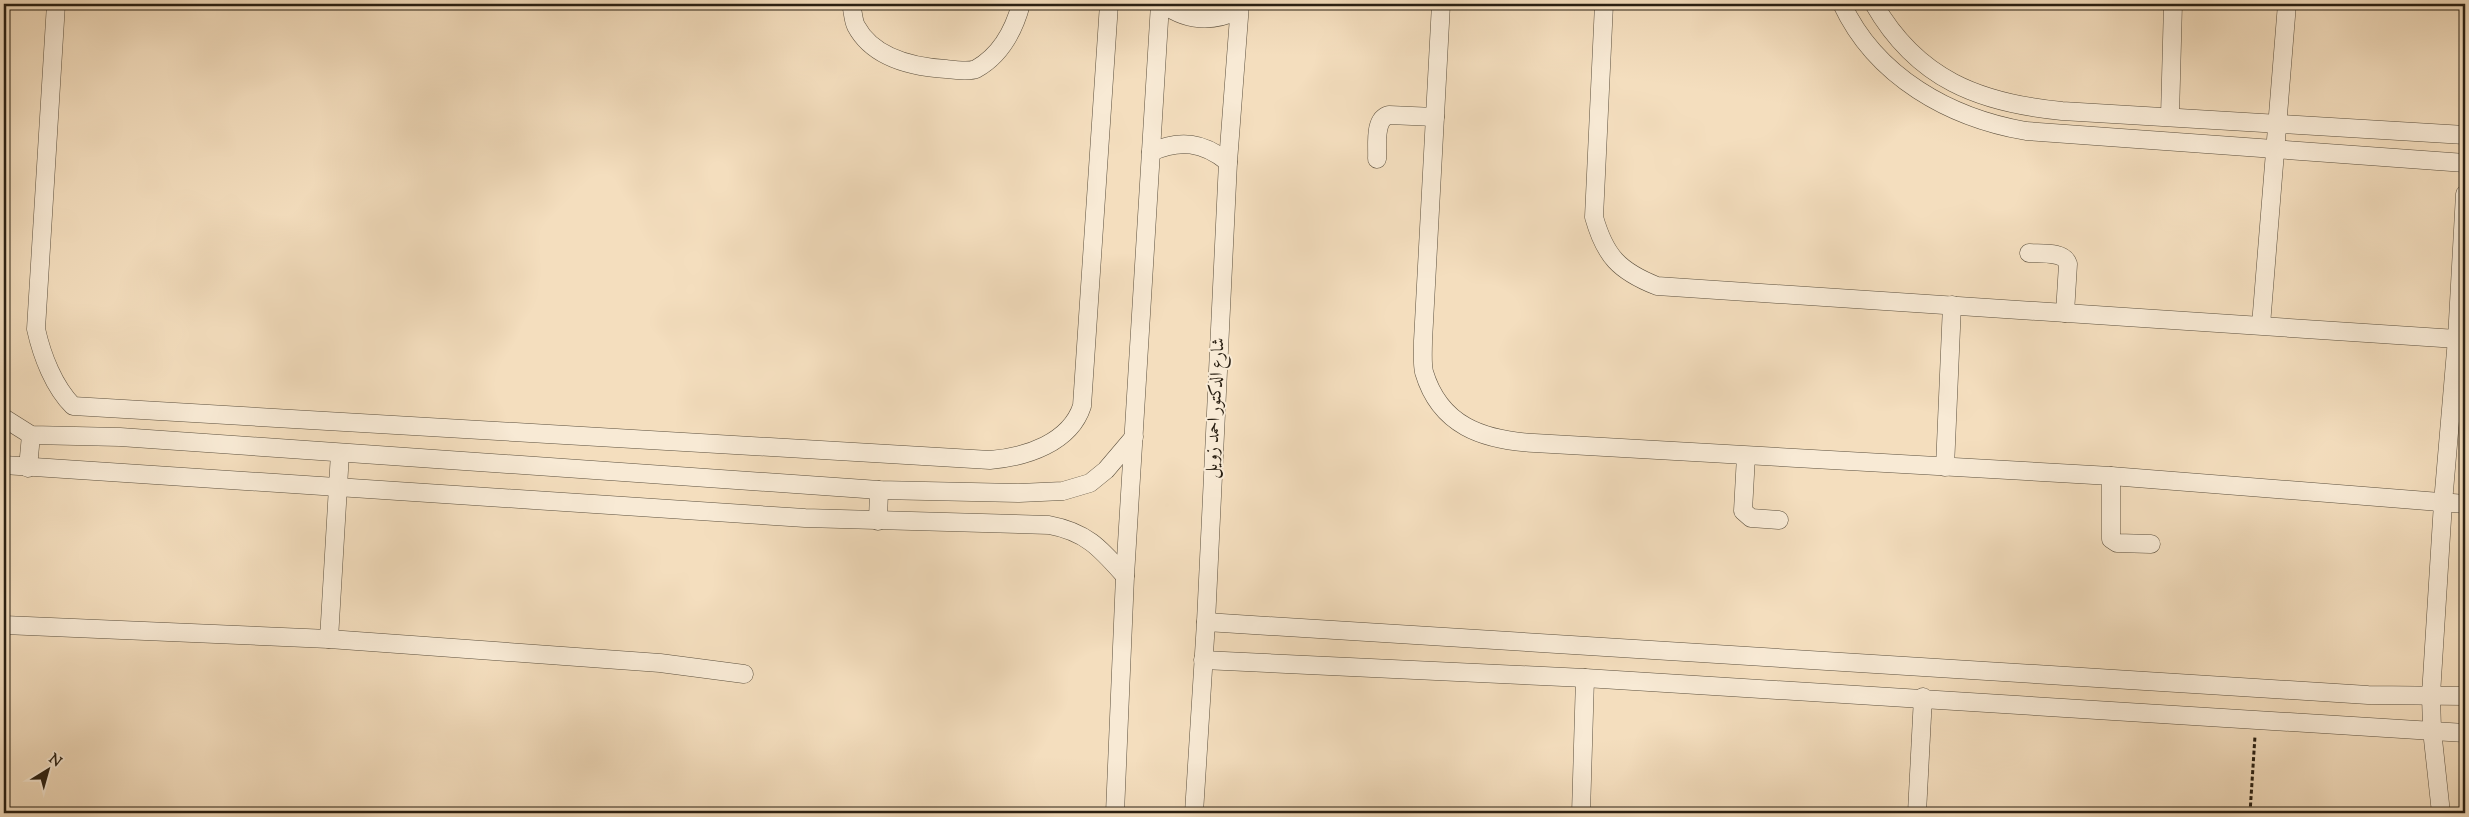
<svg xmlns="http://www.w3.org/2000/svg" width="2469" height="817" font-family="'Sorts Mill Goudy',Amiri,serif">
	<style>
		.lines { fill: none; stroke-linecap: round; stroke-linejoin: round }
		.minor-casing { stroke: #5c503e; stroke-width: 19 }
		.path { stroke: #2a2013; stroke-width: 3; stroke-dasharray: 4 2.5; stroke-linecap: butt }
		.minor { stroke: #f8ead5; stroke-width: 18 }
		.labels { text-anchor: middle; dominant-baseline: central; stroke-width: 4; stroke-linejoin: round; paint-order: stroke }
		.street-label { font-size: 18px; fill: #2a2013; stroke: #f8ead5 }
	</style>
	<rect width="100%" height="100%" fill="#f4debe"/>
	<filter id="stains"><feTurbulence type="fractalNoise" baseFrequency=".004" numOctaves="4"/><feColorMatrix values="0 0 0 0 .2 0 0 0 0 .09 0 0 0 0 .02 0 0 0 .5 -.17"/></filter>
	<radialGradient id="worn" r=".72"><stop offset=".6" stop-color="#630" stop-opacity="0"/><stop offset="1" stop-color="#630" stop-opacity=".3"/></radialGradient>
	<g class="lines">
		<g class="minor-casing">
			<g id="minor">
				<path d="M56,4L36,329C42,356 54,387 73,406L990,460C1026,457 1070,443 1082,406L1109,4"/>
				<path d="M851,4C853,11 853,20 856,26C873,58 914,67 946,69C954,70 969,72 976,69C1001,55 1014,30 1021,4"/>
				<path d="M1163,4C1188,22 1212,23 1239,10"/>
				<path d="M1441,4L1423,341C1423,351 1422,363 1424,372C1440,426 1483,440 1534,443L2111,476L2465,504"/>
				<path d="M1604,4L1594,217C1605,256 1619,271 1657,286L2457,339"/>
				<path d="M1842,4C1876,77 1950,118 2026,131L2465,163"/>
				<path d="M1874,4C1917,79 1979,103 2062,111L2465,135"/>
				<path d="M2170,116L2173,4"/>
				<path d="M1151,152C1180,139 1203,142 1228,162"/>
				<path d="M1377,159C1378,146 1373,119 1389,115L1435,117"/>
				<path d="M2029,253C2041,254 2064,251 2068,264L2065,313"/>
				<path d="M2261,325L2287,4"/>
				<path d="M4,418L31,435L120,437L879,490L1019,493L1063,491L1090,483L1106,470L1134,437"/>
				<path d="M1746,456L1743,511L1751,518L1779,520"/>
				<path d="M4,465L805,518L1049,525C1087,532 1101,549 1125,576"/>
				<path d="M1945,467L1952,305"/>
				<path d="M28,468L31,435"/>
				<path d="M2111,476V539L2117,543L2151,544"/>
				<path d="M878,521L879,490"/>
				<path d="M1206,622L2368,695L2465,696"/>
				<path d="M4,625L329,639L660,663L744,674"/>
				<path d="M329,639L340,453"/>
				<path d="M1203,660L1585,678L2465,733"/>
				<path d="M1115,813L1125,576L1160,4"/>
				<path d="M1194,813L1206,622L1228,162L1240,4"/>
				<path d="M1581,813L1585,678"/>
				<path d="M1917,813L1923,697"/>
				<path d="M2441,813L2432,730L2431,695L2443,503L2457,339L2465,194"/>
			</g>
		</g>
		<path class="path" d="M2250,813L2255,736"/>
		<use href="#minor" class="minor"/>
	</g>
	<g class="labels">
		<g class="street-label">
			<text transform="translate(1216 408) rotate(-87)">شارع الدكتور احمد زويل</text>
		</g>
	</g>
	<rect width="2469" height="817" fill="none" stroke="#f4debe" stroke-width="20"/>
	<rect x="5" y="5" width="2459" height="807" fill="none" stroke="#2a2013" stroke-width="2.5"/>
	<rect x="10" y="10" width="2449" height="797" fill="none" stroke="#2a2013"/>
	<g transform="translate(48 770) rotate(37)" stroke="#f8ead5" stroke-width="4" paint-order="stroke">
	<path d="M0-4L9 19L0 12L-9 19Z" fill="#2a2013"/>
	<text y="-8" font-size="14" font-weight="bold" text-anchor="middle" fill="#2a2013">N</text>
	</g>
	<rect width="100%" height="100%" filter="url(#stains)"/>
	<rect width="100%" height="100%" fill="url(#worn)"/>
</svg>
